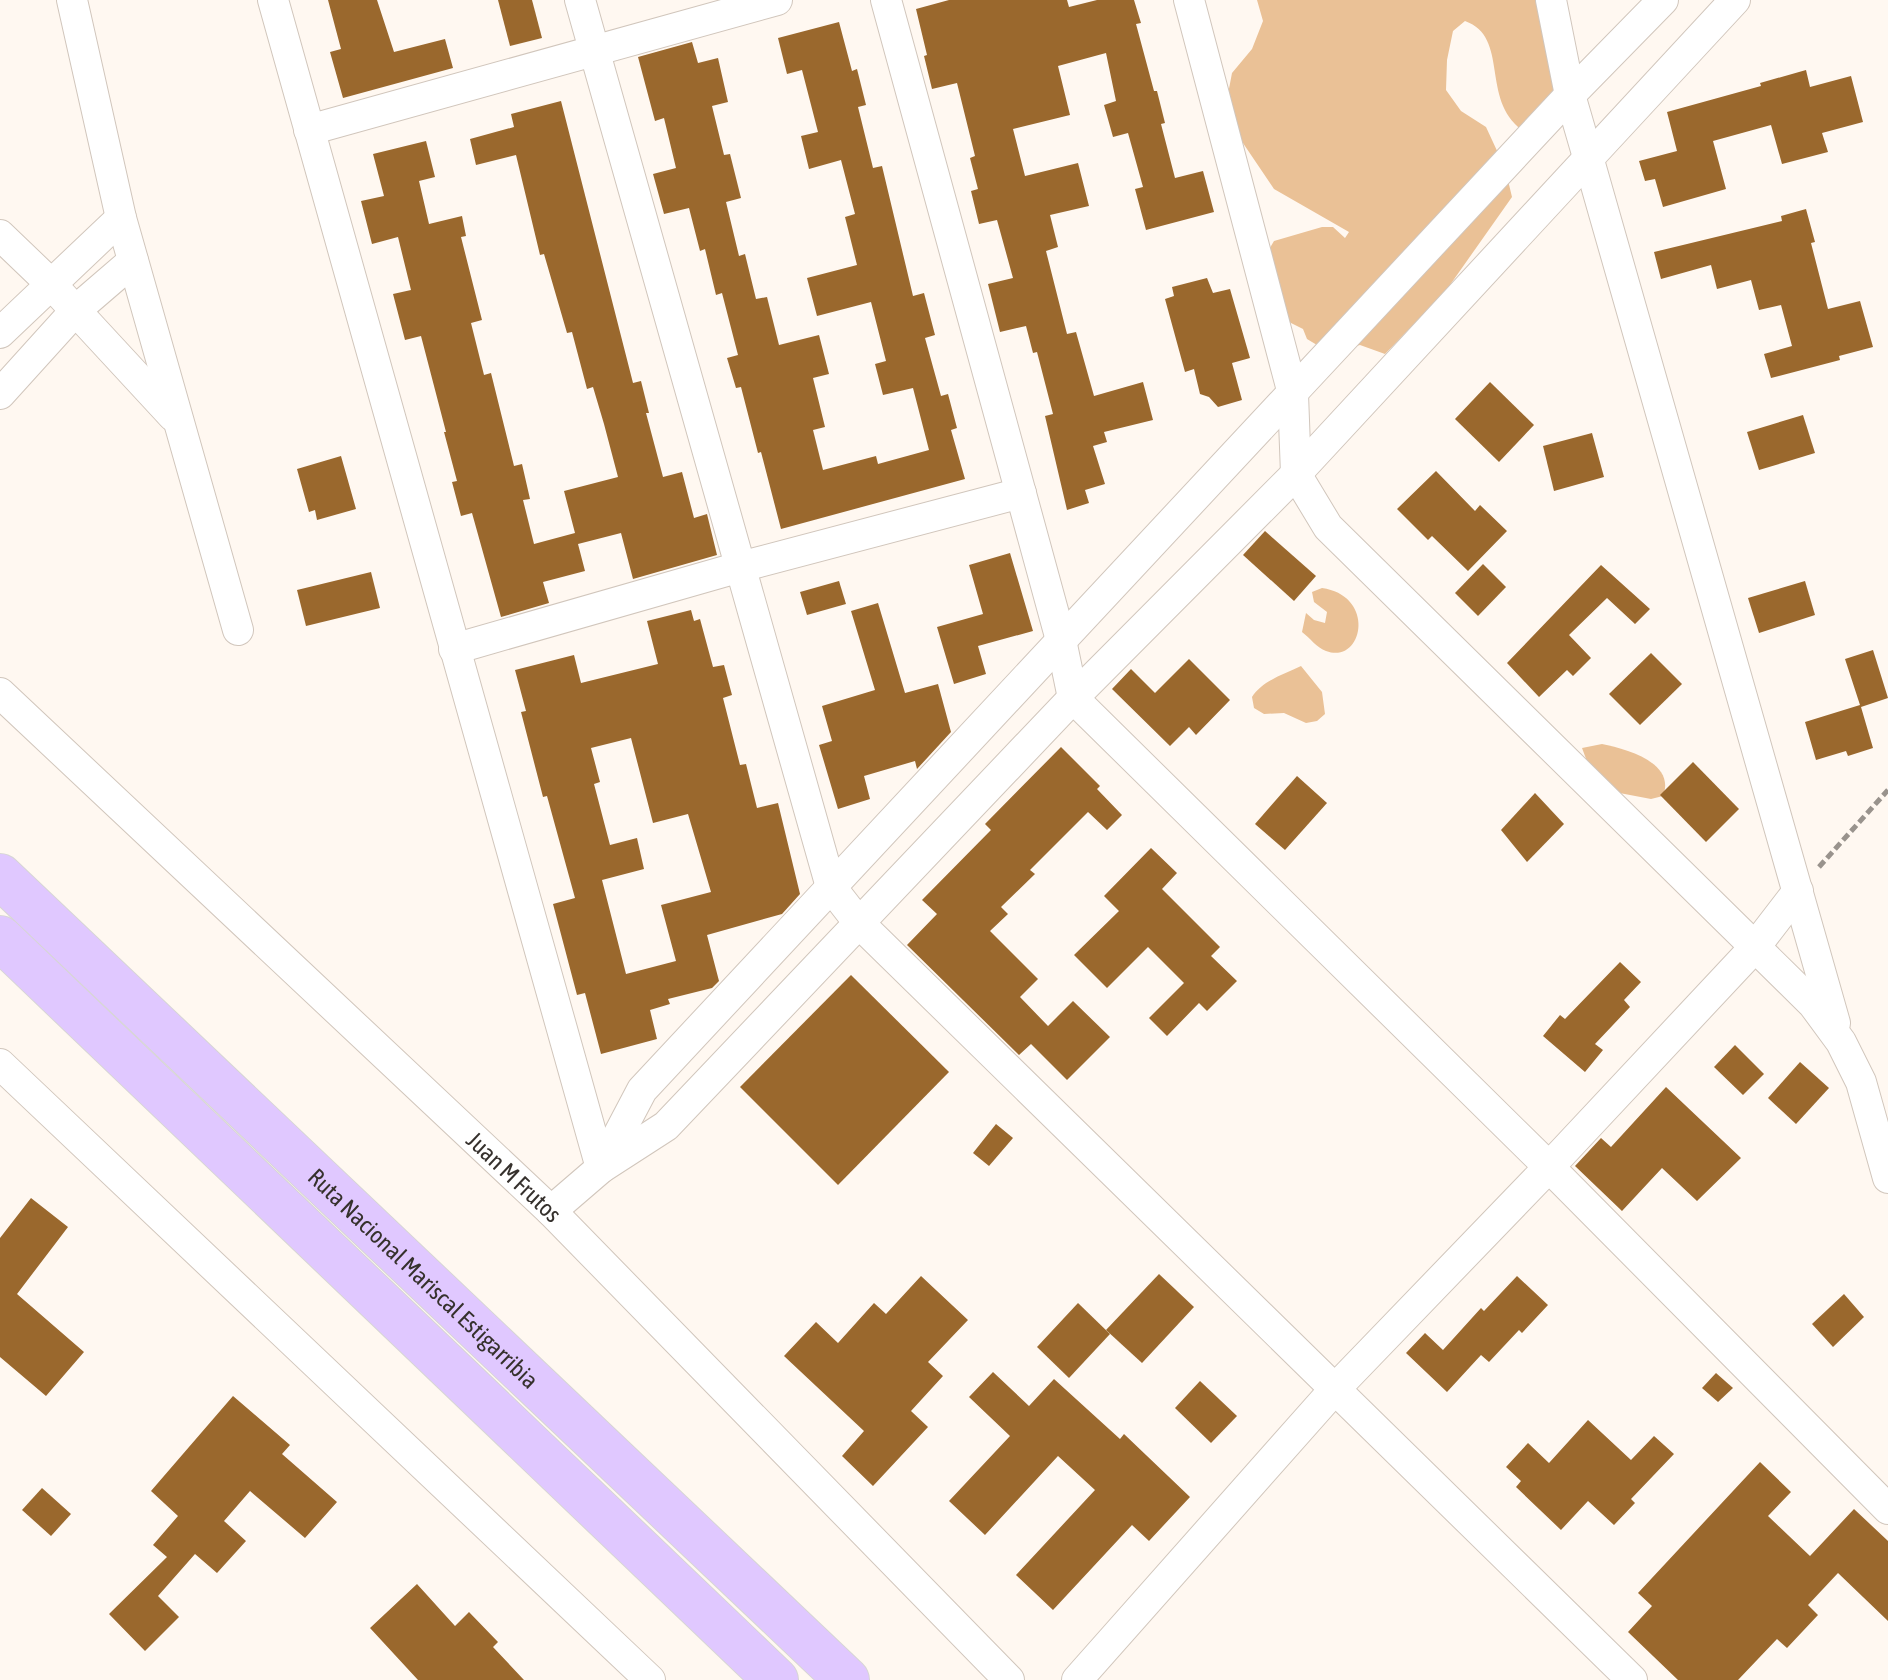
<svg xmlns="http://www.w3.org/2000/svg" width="1888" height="1680" font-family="'Asap Condensed',sans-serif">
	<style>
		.green { fill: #eac196 }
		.building { fill: #9a682d; fill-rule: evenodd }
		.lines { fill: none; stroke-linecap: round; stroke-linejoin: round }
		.minor-casing { stroke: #d1c6bc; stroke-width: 32 }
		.highway-casing { stroke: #d7d6d5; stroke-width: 46 }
		.path { stroke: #99938d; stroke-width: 5; stroke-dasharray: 8 4; stroke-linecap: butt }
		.minor { stroke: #fff; stroke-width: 30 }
		.highway { stroke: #e0c8ff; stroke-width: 44 }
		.labels { text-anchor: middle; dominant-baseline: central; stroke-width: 8; stroke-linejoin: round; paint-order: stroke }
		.street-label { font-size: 24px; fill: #36312d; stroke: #fff }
	</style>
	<rect width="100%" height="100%" fill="#fff8f1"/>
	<g class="green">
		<path d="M1257,0H1558L1583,89L1522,130C1480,99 1510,37 1465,21L1453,31L1447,60L1446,90L1461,111L1486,127L1505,168L1512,197L1445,292L1433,318L1415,323L1385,354L1360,345L1349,348L1317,345L1307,339L1303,329L1281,318L1264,258L1274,241L1322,227H1333L1345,238L1349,232L1274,189L1224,115L1232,73L1252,49L1263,21Z"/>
		<path d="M1322,588C1377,596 1363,665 1326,651C1317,648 1310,638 1302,632L1306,613L1314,620L1325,623L1327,612L1314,602L1312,592Z"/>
		<path d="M1301,666L1322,692L1325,714L1317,721L1306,723L1284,713L1264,714L1254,708L1252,697C1262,681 1284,674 1301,666Z"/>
		<path d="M1602,744C1627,749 1676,763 1663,796L1651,799L1609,791L1588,764L1582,748Z"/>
	</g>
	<g class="building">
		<path d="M328,0H377L394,52L445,39L453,68L343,98L330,52L341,49Z"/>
		<path d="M498,0H532L542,38L510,46Z"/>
		<path d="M949,0H1067L1069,7L1097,0H1134L1141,23L1136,24L1154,91H1157L1165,123L1161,124L1175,178L1203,171L1214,212L1146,230L1135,189L1143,187L1128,133L1113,137L1104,105L1116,101L1106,53L1058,66L1070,115L1013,129L1025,176L1078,163L1089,206L1050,215L1058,247L1046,251L1067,334L1076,332L1094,396L1143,382L1153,420L1104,432L1107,442L1093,446L1105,484L1085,490L1089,503L1067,510L1045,416L1053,414L1037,352L1033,353L1026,326L1000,332L988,284L1013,278L997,220L979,224L971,191L978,189L970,158L975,156L957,83L932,89L924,56L927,55L916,9Z"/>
		<path d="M839,22L852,71L857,69L866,105L858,107L873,168L882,166L913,296L924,293L935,335L925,338L941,396L948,394L957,428L951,430L965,479L781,529L761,452L758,453L741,387L736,388L727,358L738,355L722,293L716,295L705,249L700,251L689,208L664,214L653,174L676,168L664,118L655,121L638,57L692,42L698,63L718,58L728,102L712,106L724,155L730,154L741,198L726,202L739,256L745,254L756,299L767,297L779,345L819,335L829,374L813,378L825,427L813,430L823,470L876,456L878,464L929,450L913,388L883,395L875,364L886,361L871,302L817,316L807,278L857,265L845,217L855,214L841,160L809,169L801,136L818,132L802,70L787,74L778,38Z"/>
		<path d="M1806,70L1810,87L1851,76L1863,122L1822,133L1828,152L1782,164L1771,125L1713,141L1726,189L1663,207L1655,179L1645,181L1639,161L1677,151L1667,112L1761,86L1760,83Z"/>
		<path d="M561,101L633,383L641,381L649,413H646L663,477L682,472L694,518L707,514L717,555L633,579L621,533L578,544L585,571L543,582L549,603L501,617L472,513L461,516L452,482L457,481L444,432H446L421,336L405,340L393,294L411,290L398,237L372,244L361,201L384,196L373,154L426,141L435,177L419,181L429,224L462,216L466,236L461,237L482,320L471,323L484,375L491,373L514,466L522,464L530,499L523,500L534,544L575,533L564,491L618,477L604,424L593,387L587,389L572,332L567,333L544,254L540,255L516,155L476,165L470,139L514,127L511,114Z"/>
		<path d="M1806,209L1815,242L1811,243L1828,309L1860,301L1873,347L1839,356L1840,360L1771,378L1764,354L1792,346L1781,305L1759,310L1751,280L1717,289L1711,265L1661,279L1654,252L1782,221L1781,216Z"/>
		<path d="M1207,278L1213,293L1230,289L1250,358L1232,363L1242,400L1218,407L1209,397L1200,394L1194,369L1185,372L1165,299L1174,296L1172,287Z"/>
		<path d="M1490,382L1534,425L1499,462L1455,419Z"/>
		<path d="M1803,415L1815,453L1759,470L1747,432Z"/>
		<path d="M1592,433L1604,477L1554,491L1543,446Z"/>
		<path d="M341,456L356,509L317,520L315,510L309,512L297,469Z"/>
		<path d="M1436,471L1475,511L1480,505L1507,531L1468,571L1432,536L1428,540L1397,509Z"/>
		<path d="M1265,531L1316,576L1294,601L1243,555Z"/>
		<path d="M1010,553L1033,631L978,646L986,674L954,684L937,627L983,614L969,565Z"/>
		<path d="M1483,564L1506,587L1478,616L1455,593Z"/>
		<path d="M1601,565L1650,609L1635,624L1607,598L1569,635L1591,658L1573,676L1567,670L1539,697L1507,663Z"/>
		<path d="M371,572L380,608L306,626L297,590Z"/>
		<path d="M839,581L846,604L807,615L800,592Z"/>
		<path d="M1805,581L1815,615L1759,633L1748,598Z"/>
		<path d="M878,603L905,693L938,684L951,732L917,769L915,761L864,776L870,799L838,809L819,745L832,741L822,706L875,690L851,611Z"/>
		<path d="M691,610L694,621L700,619L713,667L724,665L732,695L723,698L740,765L746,764L757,808L778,803L800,894L782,914L707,935L719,981L712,988L668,999L670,1004L650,1010L657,1039L601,1054L585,993L577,995L553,904L575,898L547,796L543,797L521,712L526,711L515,670L574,655L581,683L658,664L647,621ZM631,738L653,823L688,814L711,892L661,905L676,961L626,974L602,880L644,869L637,838L610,845L594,784L600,782L591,748Z"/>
		<path d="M1873,650L1888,698L1861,707L1873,748L1848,756L1846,751L1816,760L1805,722L1860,705L1845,659Z"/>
		<path d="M1651,653L1682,684L1640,725L1609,694Z"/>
		<path d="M1189,659L1230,700L1196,735L1189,727L1170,746L1112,689L1131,669L1155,693Z"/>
		<path d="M1061,747L1100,786L1097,789L1122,815L1107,830L1088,812L1030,870L1035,874L1001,907L1008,914L990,931L1038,979L1020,997L1048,1026L1073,1001L1110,1037L1067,1080L1031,1044L1019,1055L907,945L937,914L922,900L991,830L985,824Z"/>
		<path d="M1693,762L1739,809L1706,842L1660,795Z"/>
		<path d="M1297,776L1327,803L1285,850L1255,824Z"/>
		<path d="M1535,793L1564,824L1527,862L1501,830Z"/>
		<path d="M1151,848L1177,873L1162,889L1220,947L1211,956L1237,981L1207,1011L1199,1003L1167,1036L1149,1018L1184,983L1148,947L1107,988L1074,955L1119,911L1104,896Z"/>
		<path d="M1620,962L1641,982L1624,1000L1630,1007L1595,1044L1603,1050L1585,1072L1543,1036L1560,1015L1565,1019Z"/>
		<path d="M851,975L949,1072L838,1185L740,1087Z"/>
		<path d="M1735,1045L1764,1074L1743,1095L1714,1067Z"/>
		<path d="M1800,1062L1829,1088L1796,1124L1768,1098Z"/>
		<path d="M1666,1087L1741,1158L1697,1201L1662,1168L1622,1211L1575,1166L1601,1138L1611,1147Z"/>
		<path d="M996,1124L1013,1138L989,1166L973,1153Z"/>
		<path d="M31,1198L68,1227L17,1294L84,1352L46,1396L0,1357V1238Z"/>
		<path d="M1159,1274L1194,1307L1142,1363L1106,1330Z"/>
		<path d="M921,1276L968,1320L928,1362L943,1376L911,1411L928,1427L873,1486L842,1456L864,1431L784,1356L816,1322L838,1343L874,1303L886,1314Z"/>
		<path d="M1517,1276L1548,1305L1522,1333L1519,1330L1489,1362L1481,1355L1447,1392L1406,1353L1425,1333L1443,1350L1481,1308L1484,1311Z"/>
		<path d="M1844,1294L1864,1317L1833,1347L1812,1324Z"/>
		<path d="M1078,1303L1110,1334L1069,1378L1037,1347Z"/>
		<path d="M993,1372L1029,1406L1054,1379L1120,1439L1124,1434L1190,1497L1149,1541L1132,1525L1053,1610L1016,1575L1095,1490L1058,1456L985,1535L949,1501L1010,1436L969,1397Z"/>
		<path d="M1716,1373L1733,1388L1718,1402L1702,1388Z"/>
		<path d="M1200,1381L1237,1416L1211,1443L1175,1408Z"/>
		<path d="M233,1396L290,1445L282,1454L337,1502L305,1538L250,1491L224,1521L246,1541L217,1573L195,1554L158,1596L179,1617L145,1651L109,1614L167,1557L153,1545L178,1516L151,1491Z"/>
		<path d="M1588,1420L1631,1460L1654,1436L1674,1454L1631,1499L1635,1503L1614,1525L1588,1501L1561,1530L1516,1487L1521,1481L1506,1467L1528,1443L1549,1463Z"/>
		<path d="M1760,1462L1791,1492L1768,1516L1810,1556L1854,1509L1888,1541V1621L1838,1573L1808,1605L1818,1615L1787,1648L1777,1639L1738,1680H1678L1628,1632L1652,1606L1638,1593Z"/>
		<path d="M42,1488L71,1514L51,1536L22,1510Z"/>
		<path d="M417,1584L455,1626L469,1612L498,1642L493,1647L524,1680H418L370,1628Z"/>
	</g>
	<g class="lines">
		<g class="minor-casing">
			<g id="minor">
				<path d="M72,0L121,218L238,630"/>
				<path d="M273,0L601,1168"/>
				<path d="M580,0L831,887L859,923L1632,1680"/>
				<path d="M886,0L1061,640L1073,698L1549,1167L1888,1509"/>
				<path d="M1189,0L1293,394L1296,474L1328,527L1813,1004L1841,1042L1861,1082L1888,1178"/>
				<path d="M1551,0L1570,95L1588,157L1835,1023"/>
				<path d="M309,130L777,0"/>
				<path d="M0,235L50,283L173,416"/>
				<path d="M0,333L121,218"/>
				<path d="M0,394L76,310L133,261"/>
				<path d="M454,649L740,567L1021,493"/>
				<path id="s1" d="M0,693L551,1211L1009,1680"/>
				<path d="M0,1064L650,1680"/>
				<path d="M602,1166L642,1090L1570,95L1663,0"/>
				<path d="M551,1211L601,1168L666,1126L1073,698L1296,474L1735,0"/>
				<path d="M1077,1680L1334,1390L1549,1167L1755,947L1798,891"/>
			</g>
		</g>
		<g class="highway-casing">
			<g id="highway">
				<path id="s2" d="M0,876L847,1680"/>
				<path d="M0,938L776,1680"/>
			</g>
		</g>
		<path class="path" d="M1819,867L1888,790"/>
		<use href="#minor" class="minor"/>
		<use href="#highway" class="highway"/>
	</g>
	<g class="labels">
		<g class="street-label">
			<text stroke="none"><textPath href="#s1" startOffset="706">Juan M Frutos</textPath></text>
			<text stroke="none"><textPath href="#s2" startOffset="584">Ruta Nacional Mariscal Estigarribia</textPath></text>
		</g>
	</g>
</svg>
